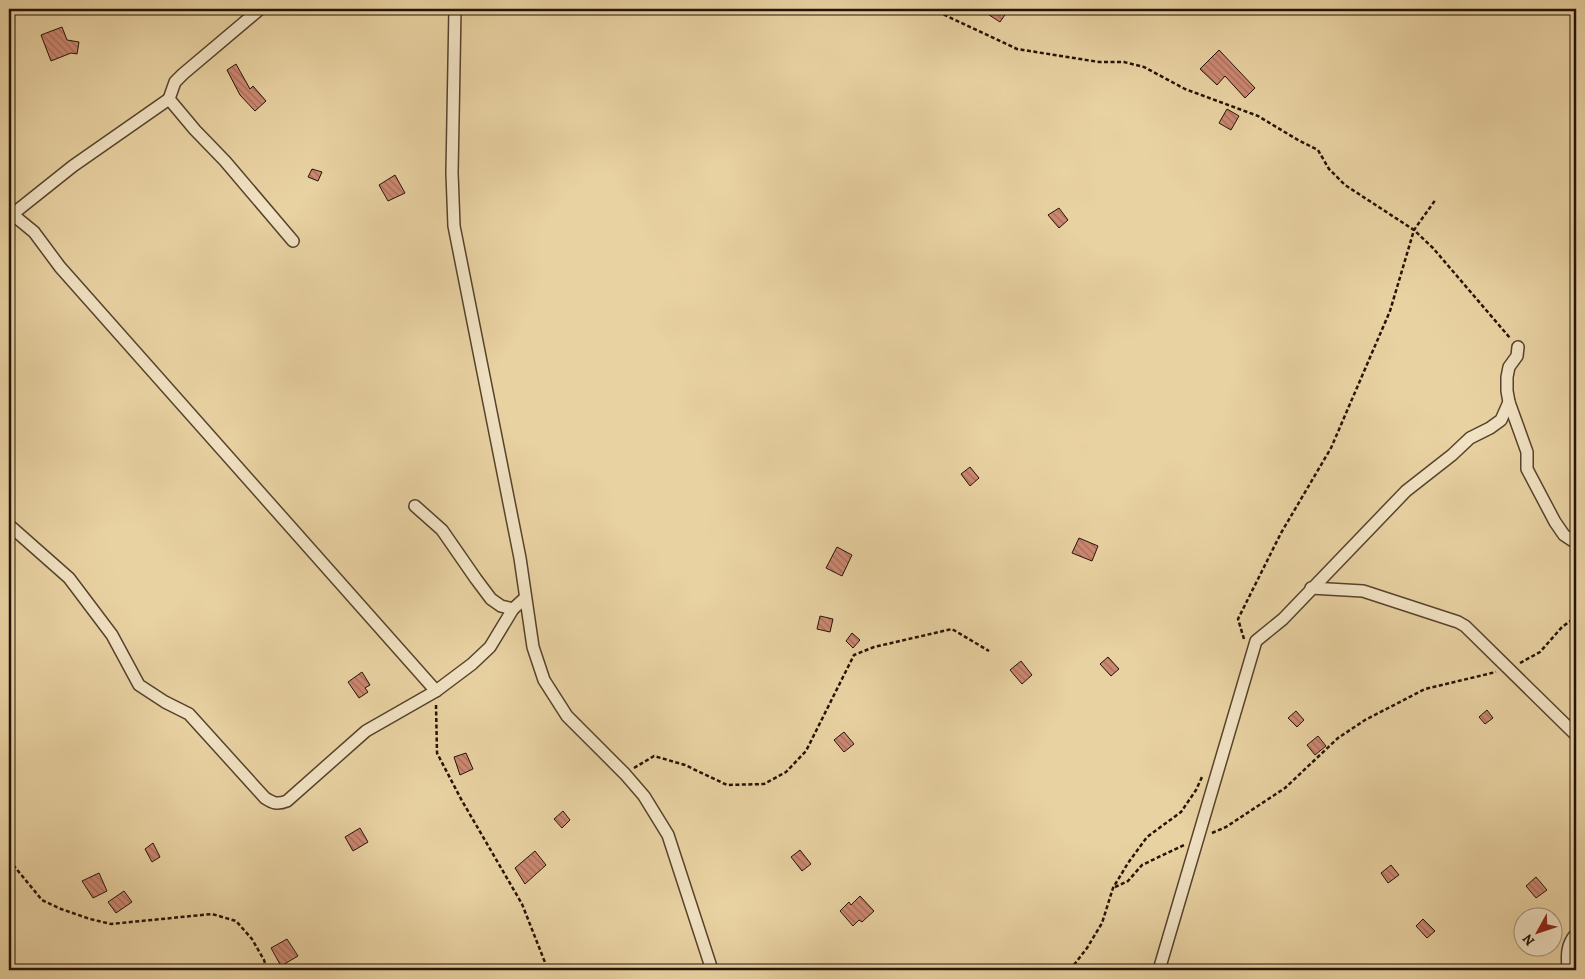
<svg xmlns="http://www.w3.org/2000/svg" width="1585" height="979" font-family="Alegreya,serif">
	<style>
		.building { fill: url(#building-back-hatch); stroke: #241305 }
		.lines { fill: none; stroke-linecap: round; stroke-linejoin: round }
		.street-casing { stroke: #55432c; stroke-width: 14 }
		.path { stroke: #241305; stroke-width: 2.5; stroke-dasharray: 4 2.5; stroke-linecap: butt }
		.street { stroke: #f1e2c3; stroke-width: 11 }
	</style>
	<defs>
		<pattern id="building-back-hatch" width="6" height="6" patternUnits="userSpaceOnUse" patternTransform="scale(1.25)"><rect width="6" height="6" fill="#cd8872"/><path d="M-1 5l2 2M0 0l6 6M5-1l2 2" fill="none" stroke="#a66e5c"/></pattern>
	</defs>
	<rect width="100%" height="100%" fill="#e9d2a2"/>
	<filter id="stains"><feTurbulence type="fractalNoise" baseFrequency=".004" numOctaves="4"/><feColorMatrix values="0 0 0 0 .2 0 0 0 0 .09 0 0 0 0 .02 0 0 0 .5 -.17"/></filter>
	<radialGradient id="worn" r=".72"><stop offset=".6" stop-color="#630" stop-opacity="0"/><stop offset="1" stop-color="#630" stop-opacity=".3"/></radialGradient>
	<g class="building">
		<path d="M980,9H1009L1000,22Z"/>
		<path d="M62,27L67,40L79,42L77,54L71,53L51,61L41,35Z"/>
		<path d="M1219,50L1255,88L1245,98L1225,76L1217,85L1200,69Z"/>
		<path d="M236,64L250,89L253,86L266,101L255,111L240,95L227,70Z"/>
		<path d="M1227,109L1239,116L1231,130L1219,123Z"/>
		<path d="M312,169L322,172L318,181L308,177Z"/>
		<path d="M395,175L405,193L388,201L379,185Z"/>
		<path d="M1059,208L1068,220L1059,228L1048,215Z"/>
		<path d="M970,467L979,478L970,486L961,474Z"/>
		<path d="M1079,538L1098,546L1092,561L1072,553Z"/>
		<path d="M837,547L852,555L842,576L826,568Z"/>
		<path d="M820,616L833,619L830,632L817,629Z"/>
		<path d="M852,633L860,640L853,648L846,641Z"/>
		<path d="M1108,657L1119,669L1111,676L1100,664Z"/>
		<path d="M1021,661L1032,675L1022,684L1010,670Z"/>
		<path d="M362,672L370,685L365,688L368,692L359,698L348,682Z"/>
		<path d="M1487,710L1493,718L1485,724L1479,717Z"/>
		<path d="M1296,711L1304,720L1297,727L1288,718Z"/>
		<path d="M844,732L854,744L844,752L834,740Z"/>
		<path d="M1318,736L1326,746L1315,755L1307,745Z"/>
		<path d="M466,753L473,769L460,775L454,757Z"/>
		<path d="M563,811L570,820L562,828L554,819Z"/>
		<path d="M360,828L368,842L353,851L345,837Z"/>
		<path d="M153,843L160,857L152,862L145,849Z"/>
		<path d="M800,850L811,864L802,871L791,857Z"/>
		<path d="M535,851L546,865L525,884L515,868Z"/>
		<path d="M1391,865L1399,875L1388,883L1381,873Z"/>
		<path d="M99,873L107,891L93,898L82,881Z"/>
		<path d="M1536,877L1547,890L1536,898L1526,886Z"/>
		<path d="M124,891L132,902L116,913L108,902Z"/>
		<path d="M860,896L874,911L862,922L859,920L853,926L840,911L849,902L851,905Z"/>
		<path d="M1423,919L1435,931L1427,938L1416,926Z"/>
		<path d="M287,939L298,956L281,966L271,948Z"/>
	</g>
	<g class="lines">
		<g class="street-casing">
			<g id="street">
				<path d="M260,9L183,74L175,82L169,99L195,130L225,161L293,241"/>
				<path d="M455,9L452,173L454,226L520,558L533,647L544,680L567,716L625,774L644,796L668,835L712,970"/>
				<path d="M12,214L34,232L60,267L436,691"/>
				<path d="M9,217L73,166L169,99"/>
				<path d="M1518,347L1517,356L1509,367L1507,377V391L1509,402L1527,452V469L1555,522L1564,535L1576,543"/>
				<path d="M415,506L442,530L476,579L491,599L501,606L513,609"/>
				<path d="M9,525L69,578L112,635L139,685L165,702L189,714L265,798C273,803 277,805 287,801L366,731L436,691L472,664L490,647L513,609L525,598"/>
				<path d="M1311,588L1363,591L1458,622L1465,626L1576,735"/>
				<path d="M1159,970L1256,641L1283,619L1406,491L1452,455L1470,438L1490,428L1501,420L1509,402"/>
				<path d="M1568,970C1567,956 1566,945 1576,934"/>
			</g>
		</g>
		<g class="path">
			<path d="M932,9L1017,49L1099,62H1124L1144,67L1185,89L1258,116L1298,140L1318,150L1329,169L1345,185L1414,230L1433,248L1510,338"/>
			<path d="M1244,639L1238,619L1281,533L1331,448L1390,311L1414,230L1436,199"/>
			<path d="M1520,663L1540,652L1562,627L1576,617"/>
			<path d="M436,705L437,753L461,799L522,904L548,970"/>
			<path d="M634,768L654,756L685,765L727,785L764,784L786,772L806,751L854,655L874,647L952,629L989,651"/>
			<path d="M1212,833L1226,827L1285,788L1338,738L1365,720L1425,689L1496,672"/>
			<path d="M9,860L42,900L61,909L90,919L111,924L212,914L236,921L252,939L264,960L267,970"/>
			<path d="M1115,887L1128,881L1142,865L1184,845"/>
			<path d="M1070,970L1087,948L1102,923L1113,888L1128,863L1147,837L1181,812L1196,790L1202,777"/>
		</g>
		<use href="#street" class="street"/>
	</g>
	<rect width="1585" height="979" fill="none" stroke="#e9d2a2" stroke-width="30"/>
	<rect x="10" y="10" width="1565" height="959" fill="none" stroke="#241305" stroke-width="2.5"/>
	<rect x="15" y="15" width="1555" height="949" fill="none" stroke="#241305"/>
	<g transform="translate(1538 932) rotate(230)"><circle r="24" fill="#f1e2c3" stroke="#9f8f77"/>
	<path d="M0-4L9 19L0 12L-9 19Z" fill="#8f2418"/>
	<text y="-8" font-size="14" font-weight="bold" text-anchor="middle" fill="#241305">N</text>
	</g>
	<rect width="100%" height="100%" filter="url(#stains)"/>
	<rect width="100%" height="100%" fill="url(#worn)"/>
</svg>
